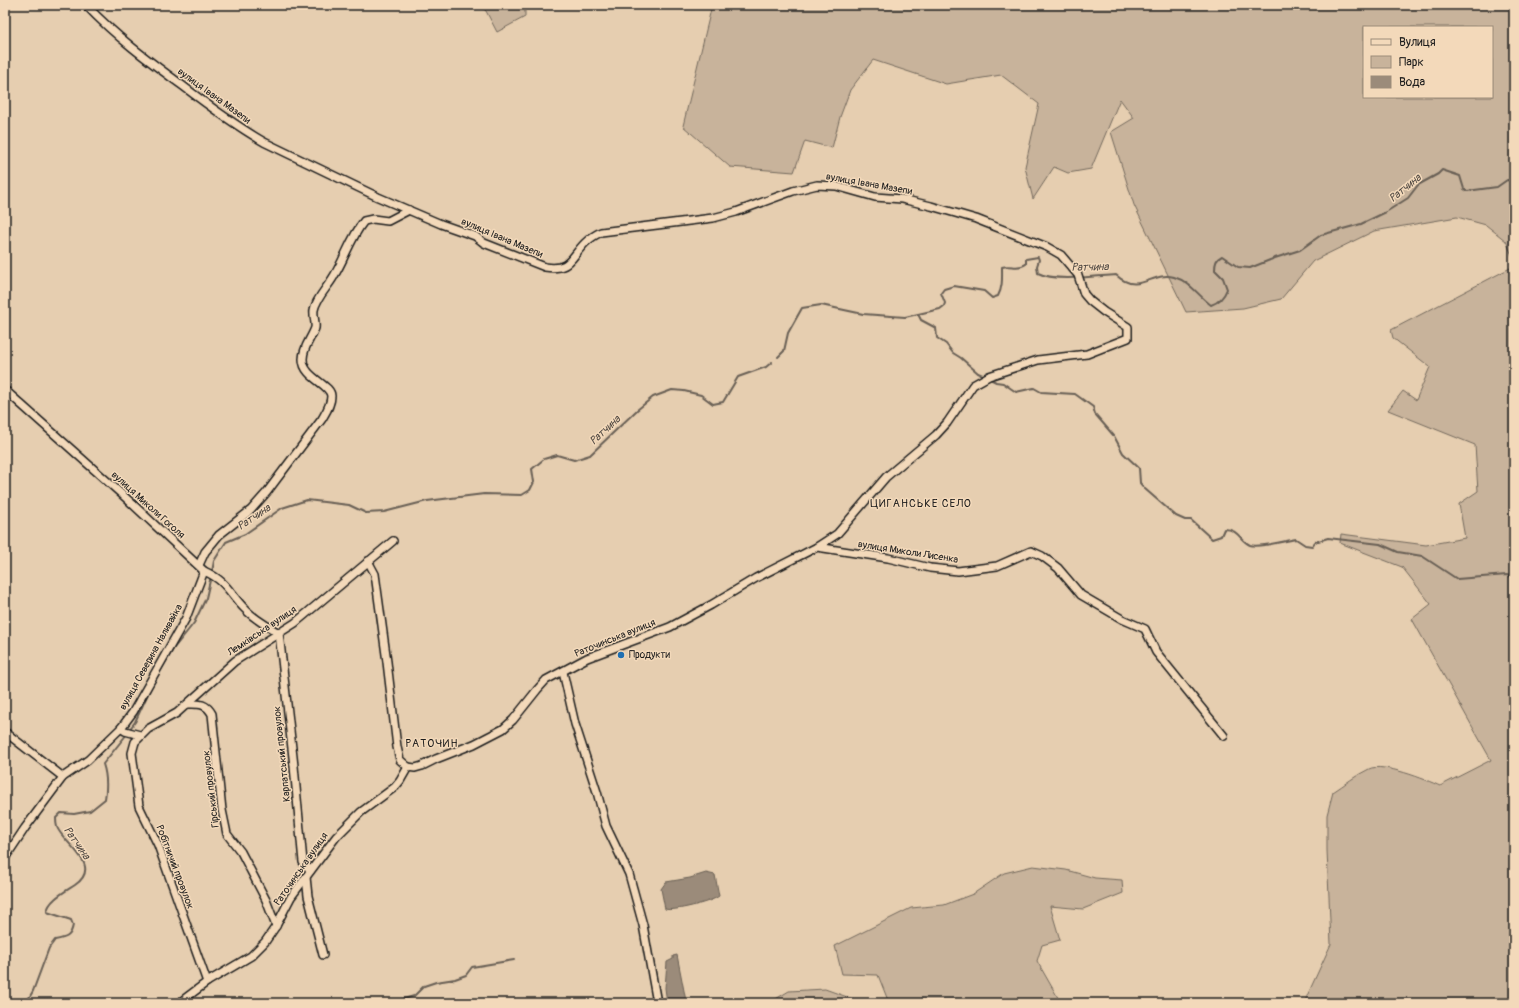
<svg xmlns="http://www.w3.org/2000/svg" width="1519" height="1008" font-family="Pangolin,sans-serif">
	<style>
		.green { fill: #c8b39b; stroke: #72685c; fill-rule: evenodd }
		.water { fill: #9b8b7a; stroke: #685f54 }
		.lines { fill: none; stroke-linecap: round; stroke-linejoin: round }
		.stream { stroke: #685f54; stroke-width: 2 }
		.street-casing { stroke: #1c1c1c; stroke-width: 10 }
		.street { stroke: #f3d9ba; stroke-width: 7 }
		.poi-dot { fill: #1f6fb2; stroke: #f3d9ba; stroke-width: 1.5 }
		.labels { text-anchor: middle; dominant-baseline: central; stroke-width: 3; stroke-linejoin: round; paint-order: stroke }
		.street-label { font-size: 10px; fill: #1c1c1c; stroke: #f3d9ba }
		.poi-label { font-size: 10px; fill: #1c1c1c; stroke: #f3d9ba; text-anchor: start }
		.water-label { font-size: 11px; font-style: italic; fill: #4f4842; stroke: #f3d9ba }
		.neighbourhood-label { font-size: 11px; letter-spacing: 1px; fill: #1c1c1c; stroke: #f3d9ba }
	</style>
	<rect width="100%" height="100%" fill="#e6ceb0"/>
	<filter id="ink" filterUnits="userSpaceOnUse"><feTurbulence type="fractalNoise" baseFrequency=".025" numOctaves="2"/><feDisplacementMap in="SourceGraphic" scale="8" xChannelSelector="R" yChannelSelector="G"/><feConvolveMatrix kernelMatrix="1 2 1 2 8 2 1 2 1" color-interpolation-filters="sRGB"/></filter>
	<g filter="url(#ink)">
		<g class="green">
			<path d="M479,5H525V17L497,32L486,11Z"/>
			<path d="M712,5H1514V260L1506,241L1486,225L1457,217L1374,231L1313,261L1281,299L1243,308L1186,312L1134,205L1111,132L1134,118L1120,99L1091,169L1068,173L1054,167L1033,199L1025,167L1039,104L1001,75L946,84L873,60L850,90L840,117L832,148L805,141L794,172L730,167L683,126ZM1364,27H1492V97H1364Z"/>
			<path d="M1514,266V1003H1307V996L1331,944L1327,850V815L1333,792C1344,785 1356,775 1369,769C1382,762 1427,780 1440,786L1491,760L1412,619L1431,604L1402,567L1340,543L1341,534L1426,545L1465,538L1459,504L1478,491L1475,445L1388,410L1403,391L1416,400L1430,367L1393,338L1391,330Z"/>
			<path d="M1033,866L1066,870L1095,878L1122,880L1123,893L1083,909L1050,906L1060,940L1042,945L1037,961L1061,1003H889L878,975L842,974L835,946L911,908L944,905L973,894L1004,873Z"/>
			<path d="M825,989L864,1003H769L789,991Z"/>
		</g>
		<g class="water">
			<path d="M706,873L715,875L719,896C712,902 673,912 665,909L661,889L666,882L690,878Z"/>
			<path d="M677,955L686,1001L685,1003H667L665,988L667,962L673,959V956Z"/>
		</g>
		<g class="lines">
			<g class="stream">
				<path d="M918,314L921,320L936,328L937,338L946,344L953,353L961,358L978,373L985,376"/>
				<path d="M778,357L784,351L788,333L802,308L821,305L863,314L905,317L940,309L944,306L945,303L941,293L944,289L954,286L984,291L992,298L998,296C1003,287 1002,277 1002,267C1011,264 1018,270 1026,264V259L1038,257L1039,260L1037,266L1038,273C1055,282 1096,276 1116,275C1139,296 1152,271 1174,277C1189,281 1199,296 1211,305C1220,302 1224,297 1227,289L1223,278L1215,270C1215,263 1216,259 1222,256L1238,267L1250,268L1275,258L1300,250L1321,235L1361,224L1386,212L1408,198L1418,185L1438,174L1442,170L1460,176L1464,189L1467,191L1497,187L1507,180L1514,181"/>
				<path d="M990,379L996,382L1003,383L1016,392L1034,388L1041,392L1075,394L1093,407L1095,414L1114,436L1123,453L1139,468L1140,483L1145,489L1176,516L1185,520H1191L1212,539L1221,536L1224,529C1239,529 1239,540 1250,545C1258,548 1287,541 1296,539L1305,545L1312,546L1315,542L1328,538L1380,544L1398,552L1422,556L1457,579L1507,575L1514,578"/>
				<path d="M212,572L214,561L226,542L245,534L282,508L307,500L349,505L366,513L384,512L427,501L484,494L522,495L530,490L534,482L532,469L544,459L557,455L574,460L590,455L637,410L653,397L672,390L684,391L701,395L713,404L723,402L738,377L766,367L772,362"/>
				<path d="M129,730L135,722L153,683L174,648L194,623L206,598L211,576"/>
				<path d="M14,1003L29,998L33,991L49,948L55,940C66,938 71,937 73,925L71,920L47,912C48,900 66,891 75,885C104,865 63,844 57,827C56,824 56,820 56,818L61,813L74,814L90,811L105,799C107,787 107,776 103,764L127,734"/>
				<path d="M390,1003L414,996L424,986L436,982L455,979L466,975L472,967L514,960"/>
			</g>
			<g class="street-casing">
				<g id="street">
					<path d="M86,5C115,36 149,61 183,86C209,106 235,125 264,142L378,197L441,224L475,236L484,243L545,267C570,271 570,258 585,243C590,238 595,235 601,232L713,218L736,212L793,191L817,185L836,186L875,197L902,199L931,206L976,219L1047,247L1061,255L1078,275L1084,294L1090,301L1104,312L1128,327V338L1087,354L1038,360L989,376L973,385L947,423L936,435L886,477L837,534L817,547L756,578L711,605L670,627L587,658L546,680L537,690L513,720L503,729L474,744L436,759L422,766L415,768L408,767L400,781L395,787L361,812L336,837L291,897L276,926L265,942L251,956L207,982L179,1003"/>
					<path d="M5,390L126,498L204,571C227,581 229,593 245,609C254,619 267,626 279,633L294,766L303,862L310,871"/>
					<path d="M817,547L888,558L930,568L958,571L997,566L1031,551L1042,556L1058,568L1081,595L1122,619L1145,629L1156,652L1224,736"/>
					<path d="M368,561L375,574L387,662L397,747L400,760L408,767"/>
					<path d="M199,565L205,552L219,535L251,510L267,492L322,419C326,412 331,405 331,396C331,384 303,378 303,359C303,347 311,339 315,328C316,323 313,316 314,310C316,298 328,287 334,276C345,258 351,237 364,221L373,219L388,221L409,210"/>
					<path d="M563,672L575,724L597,792L606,826L629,874L643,925L657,1003"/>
					<path d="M188,704C199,704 206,703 212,714L222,810L227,834L241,852L266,900L276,926"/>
					<path d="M121,728L125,731L140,735"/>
					<path d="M5,732L63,777"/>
					<path d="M5,858L25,828L63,777L88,760L121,728L133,712L186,618L204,571"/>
					<path d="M306,877L308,896L323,955"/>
					<path d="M207,982L158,845L139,806L132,753L135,742L148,729L177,713L235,661L295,623L393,541"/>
				</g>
			</g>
			<use href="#street" class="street"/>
		</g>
	</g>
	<circle class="poi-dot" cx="621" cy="655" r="4"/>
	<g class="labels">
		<g class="street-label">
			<text transform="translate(214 96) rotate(36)">вулиця Івана Мазепи</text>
			<text transform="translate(869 184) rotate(10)">вулиця Івана Мазепи</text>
			<text transform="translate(502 238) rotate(23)">вулиця Івана Мазепи</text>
			<text transform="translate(148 505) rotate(42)">вулиця Миколи Гоголя</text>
			<text transform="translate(908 552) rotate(9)">вулиця Миколи Лисенка</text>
			<text transform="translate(262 631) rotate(-34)">Лемківська вулиця</text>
			<text transform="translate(615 638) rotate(-22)">Раточинська вулиця</text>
			<text transform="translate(151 657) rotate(-61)">вулиця Северина Наливайка</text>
			<text transform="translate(282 754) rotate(-96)">Карпатський провулок</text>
			<text transform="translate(211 789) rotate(-97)">Гірський провулок</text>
			<text transform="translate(175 867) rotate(69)">Робітничий провулок</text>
			<text transform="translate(301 869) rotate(-55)">Раточинська вулиця</text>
		</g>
		<g class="poi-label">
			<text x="629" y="655">Продукти</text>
		</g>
		<g class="water-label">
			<text transform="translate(1405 188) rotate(-39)">Ратчина</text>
			<text transform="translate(1090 267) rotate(-1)">Ратчина</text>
			<text transform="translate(605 430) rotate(-43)">Ратчина</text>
			<text transform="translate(254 517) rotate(-34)">Ратчина</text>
			<text transform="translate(77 843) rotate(55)">Ратчина</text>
		</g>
		<g class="neighbourhood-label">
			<text x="921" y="503">ЦИГАНСЬКЕ СЕЛО</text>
			<text x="432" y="743">РАТОЧИН</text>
		</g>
	</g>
	<rect width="1519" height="1008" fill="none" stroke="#f3d9ba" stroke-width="20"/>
	<rect x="10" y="10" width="1499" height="988" fill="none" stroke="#1c1c1c" stroke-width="1.5" filter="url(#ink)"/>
	<rect x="1363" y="26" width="130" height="72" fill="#f3d9ba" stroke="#9d8d7b"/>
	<rect x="1371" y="39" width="20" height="6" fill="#f3d9ba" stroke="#9d8d7b"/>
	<text x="1399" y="46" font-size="12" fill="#1c1c1c">Вулиця</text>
	<rect x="1371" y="56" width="20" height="12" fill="#c8b39b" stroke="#9d8d7b"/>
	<text x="1399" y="66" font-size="12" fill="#1c1c1c">Парк</text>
	<rect x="1371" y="76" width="20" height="12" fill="#9b8b7a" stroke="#9d8d7b"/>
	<text x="1399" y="86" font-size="12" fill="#1c1c1c">Вода</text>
</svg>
